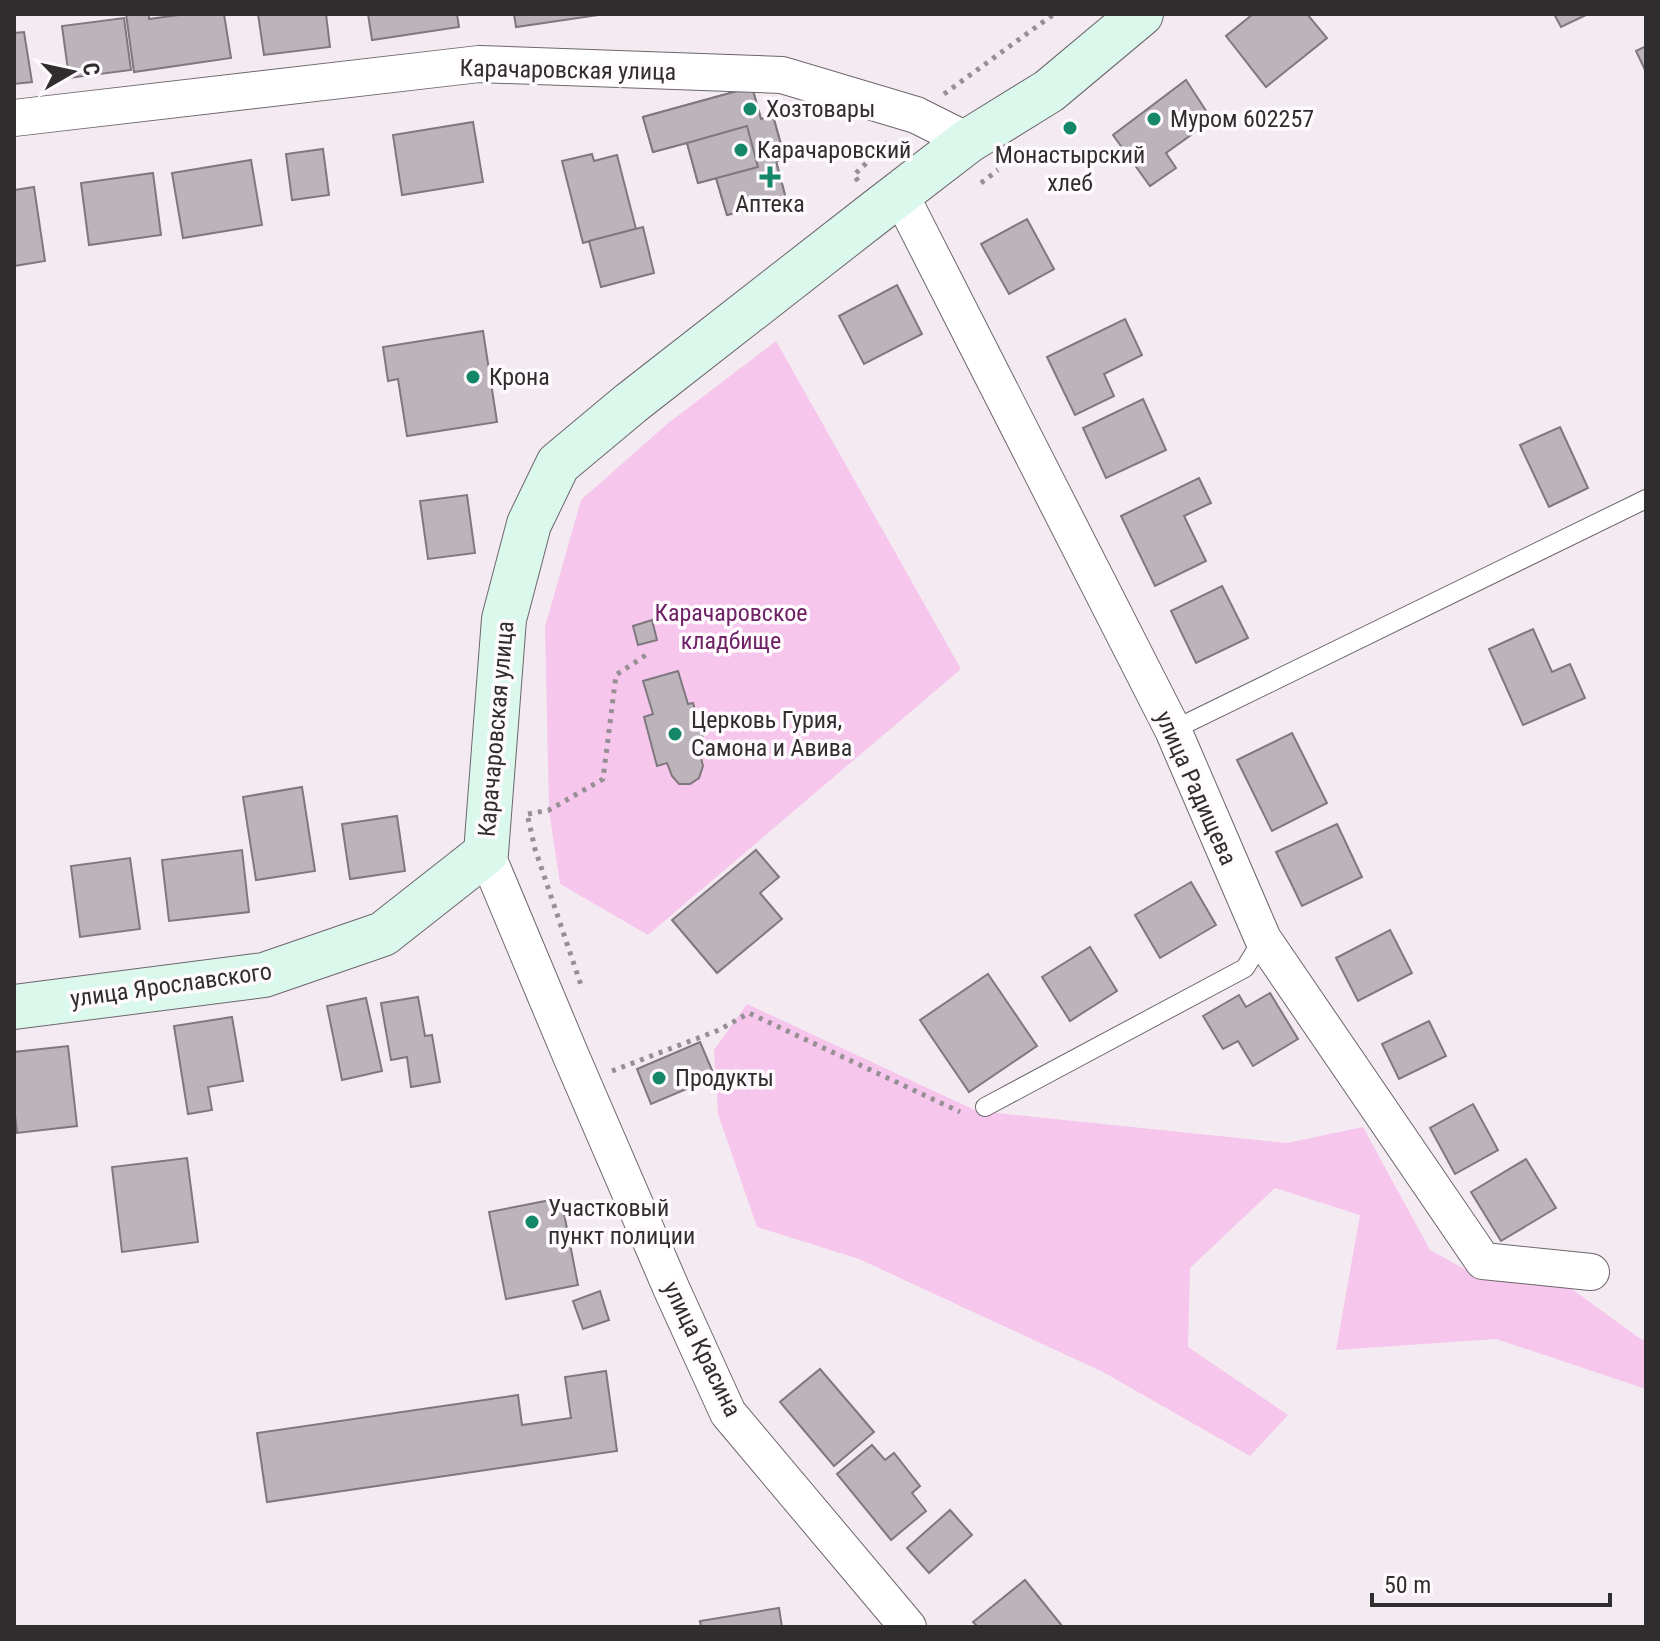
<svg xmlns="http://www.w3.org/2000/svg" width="1660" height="1641" font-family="'Roboto Condensed',sans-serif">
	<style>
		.green { fill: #f6c6ec }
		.building { fill: #bcb4ba; stroke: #7f787e; stroke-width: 2 }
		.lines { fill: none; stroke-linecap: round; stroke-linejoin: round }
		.lane-casing { stroke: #6d666b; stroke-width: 20 }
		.street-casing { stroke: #6d666b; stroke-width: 38 }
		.secondary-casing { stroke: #6d666b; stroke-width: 46 }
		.path { stroke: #969095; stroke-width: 5; stroke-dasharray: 4 6; stroke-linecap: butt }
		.lane { stroke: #fff; stroke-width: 18 }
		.street { stroke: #fff; stroke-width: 36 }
		.secondary { stroke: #dbf8ed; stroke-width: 44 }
		.poi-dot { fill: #138767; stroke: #fffafe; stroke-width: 3 }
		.labels { text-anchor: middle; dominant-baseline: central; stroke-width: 7; stroke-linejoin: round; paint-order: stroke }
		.street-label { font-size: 24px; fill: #302d2f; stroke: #fffafe }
		.poi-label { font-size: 24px; fill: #302d2f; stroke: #fffafe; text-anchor: start }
		.park-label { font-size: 24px; fill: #6f2165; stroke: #fffafe }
	</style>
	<rect width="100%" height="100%" fill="#f4ebf2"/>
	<g class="green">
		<path d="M776,341L961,669L648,935L560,884L549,810L545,627L581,500L667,424Z"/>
		<path d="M747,1004L977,1111L1287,1143L1363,1127L1430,1250L1474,1274L1569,1287L1642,1340L1646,1338V1389L1496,1339L1336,1350L1360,1215L1275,1188L1190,1268L1188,1347L1288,1415L1250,1456L1103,1372L859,1259L757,1227L718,1114L714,1050Z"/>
	</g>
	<g class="building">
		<path d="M126,14H149V19L186,14H224L231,58L134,72Z"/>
		<path d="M258,14H326L330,47L264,55Z"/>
		<path d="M368,14H457L459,27L372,40Z"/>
		<path d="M514,14H599V15L516,27Z"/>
		<path d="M1253,14H1307L1327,38L1266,87L1226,36Z"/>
		<path d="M1554,14H1588L1561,27Z"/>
		<path d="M124,18L131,70L69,78L62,26Z"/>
		<path d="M24,32L32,82L14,84V33Z"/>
		<path d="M1646,46V72L1636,51Z"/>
		<path d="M1186,80L1212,120L1166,153L1176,168L1150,186L1113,135Z"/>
		<path d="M752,87L761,119L773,116L785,159L776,161L786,199L727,215L716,178L758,167L747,126L653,152L643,117Z"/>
		<path d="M752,87L761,119L773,116L785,159L776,161L786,199L727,215L716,178L698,183L687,143L653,152L643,117Z"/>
		<path d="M1071,121L1076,127L1068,134L1063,129Z"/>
		<path d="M473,122L483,182L402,195L393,135Z"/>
		<path d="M747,126L758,167L698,183L687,143Z"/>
		<path d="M323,149L329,195L292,200L286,154Z"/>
		<path d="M592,154L594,161L617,155L636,229L583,243L562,161Z"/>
		<path d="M251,160L262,225L183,238L172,173Z"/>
		<path d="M153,173L161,235L89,245L81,183Z"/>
		<path d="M34,187L45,261L14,266V190Z"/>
		<path d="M1027,219L1054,269L1009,294L981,244Z"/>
		<path d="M643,227L654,273L601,287L589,241Z"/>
		<path d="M897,285L922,334L864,364L839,316Z"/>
		<path d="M1125,319L1142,355L1104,374L1114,396L1075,415L1047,357Z"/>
		<path d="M483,331L497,422L407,436L398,379L388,381L383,347Z"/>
		<path d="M1143,399L1166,450L1106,478L1083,428Z"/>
		<path d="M1560,427L1588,488L1549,507L1520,445Z"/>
		<path d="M1199,478L1211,503L1184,516L1206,561L1155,586L1121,516Z"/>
		<path d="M467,495L475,553L428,559L420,501Z"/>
		<path d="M1222,586L1248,638L1196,663L1171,611Z"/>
		<path d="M652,620L657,640L638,645L633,626Z"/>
		<path d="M1533,629L1552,672L1570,664L1585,698L1523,725L1489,649Z"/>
		<path d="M678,671L688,704L693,703L707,752L700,754L703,766L699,778L690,784H679L672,776L667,763L657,766L644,717L653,714L643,681Z"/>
		<path d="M1292,733L1327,803L1272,831L1237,760Z"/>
		<path d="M302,787L315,871L256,880L243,797Z"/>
		<path d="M397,816L405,871L350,879L342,824Z"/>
		<path d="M1337,824L1362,877L1302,906L1276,852Z"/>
		<path d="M242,850L249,912L169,921L162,860Z"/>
		<path d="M756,850L779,877L760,893L782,919L717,973L672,920Z"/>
		<path d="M130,858L140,929L80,937L71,866Z"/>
		<path d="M1191,882L1216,925L1160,958L1135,915Z"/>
		<path d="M1390,930L1412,973L1358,1001L1336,958Z"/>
		<path d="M1090,947L1117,991L1070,1021L1042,977Z"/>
		<path d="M988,974L1037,1046L969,1092L920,1020Z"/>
		<path d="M1270,993L1298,1039L1253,1066L1238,1041L1223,1049L1203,1016L1239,995L1246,1007Z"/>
		<path d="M418,997L425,1036L432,1035L440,1082L411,1087L407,1057L391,1060L381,1003Z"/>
		<path d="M366,998L382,1071L342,1080L327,1006Z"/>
		<path d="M232,1017L243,1081L208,1087L212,1110L188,1114L174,1026Z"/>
		<path d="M1429,1021L1446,1056L1399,1079L1382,1044Z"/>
		<path d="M700,1042L715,1077L651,1104L637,1069Z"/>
		<path d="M68,1046L77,1126L17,1133L14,1106V1052Z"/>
		<path d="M1473,1104L1498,1150L1455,1174L1430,1128Z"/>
		<path d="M187,1158L198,1242L122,1252L112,1167Z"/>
		<path d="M1526,1159L1556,1208L1501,1241L1471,1192Z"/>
		<path d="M561,1198L578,1285L506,1299L489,1212Z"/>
		<path d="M600,1291L609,1320L583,1329L573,1301Z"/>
		<path d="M820,1369L874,1432L834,1466L780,1402Z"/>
		<path d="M606,1371L617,1451L267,1502L257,1433L518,1395L522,1425L571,1418L565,1377Z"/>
		<path d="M872,1445L885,1460L894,1453L920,1486L912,1493L926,1511L891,1540L837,1474Z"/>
		<path d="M950,1510L972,1535L929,1573L907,1548Z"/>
		<path d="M1025,1580L1063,1627H978L973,1622Z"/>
		<path d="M779,1608L782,1627H701L700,1621Z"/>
	</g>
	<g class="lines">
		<g class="lane-casing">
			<g id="lane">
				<path d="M1173,730L1646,499"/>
				<path d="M985,1107L1245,968L1263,939"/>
			</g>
		</g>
		<g class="street-casing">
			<g id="street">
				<path d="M14,118L479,64L782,75L916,115L968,141"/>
				<path d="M900,194L1173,730L1263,939L1483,1261L1591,1272"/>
				<path d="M486,853L571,1056L672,1290L728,1413L908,1627"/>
			</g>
		</g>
		<g class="secondary-casing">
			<path id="secondary" d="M14,1007L264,975L383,934L486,853L504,619L529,524L558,464L631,403L877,211L968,141L1049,91L1141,14"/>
		</g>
		<g class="path">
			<path d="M944,94L1054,14"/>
			<path d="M858,181L854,175L888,142"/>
			<path d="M981,183L998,170"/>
			<path d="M528,814L549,810L603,779L616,675L649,653"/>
			<path d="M528,818L535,849L582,988"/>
			<path d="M612,1071L719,1030L749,1013L960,1112"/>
		</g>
		<use href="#lane" class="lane"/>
		<use href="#street" class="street"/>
		<use href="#secondary" class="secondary"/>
	</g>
	<g class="poi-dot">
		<circle cx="750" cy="109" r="8"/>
		<circle cx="1154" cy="119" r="8"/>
		<circle cx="1070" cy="128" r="8"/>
		<circle cx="741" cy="150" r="8"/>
		<path d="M766 165h8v8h8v8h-8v8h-8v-8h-8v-8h8z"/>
		<circle cx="473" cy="377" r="8"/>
		<circle cx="675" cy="734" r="8"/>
		<circle cx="659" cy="1078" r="8"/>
		<circle cx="532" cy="1222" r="8"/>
	</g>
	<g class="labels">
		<g class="street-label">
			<text transform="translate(568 70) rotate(1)">Карачаровская улица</text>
			<text transform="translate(496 729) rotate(-85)">Карачаровская улица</text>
			<text transform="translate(1196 788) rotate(66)">улица Радищева</text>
			<text transform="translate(171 985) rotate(-8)">улица Ярославского</text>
			<text transform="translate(702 1349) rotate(64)">улица Красина</text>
		</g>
		<g class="poi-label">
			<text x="766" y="109">Хозтовары</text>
			<text x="1170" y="119">Муром 602257</text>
			<text x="757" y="150">Карачаровский</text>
			<text x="1070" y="155" text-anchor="middle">Монастырский<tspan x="1070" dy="28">хлеб</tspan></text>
			<text x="770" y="204" text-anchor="middle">Аптека</text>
			<text x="489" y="377">Крона</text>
			<text x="691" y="720">Церковь Гурия,<tspan x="691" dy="28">Самона и Авива</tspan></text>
			<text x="675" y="1078">Продукты</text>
			<text x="548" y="1208">Участковый<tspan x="548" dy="28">пункт полиции</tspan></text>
		</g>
		<g class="park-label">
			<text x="731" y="613">Карачаровское<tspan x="731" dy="28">кладбище</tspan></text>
		</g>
	</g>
	<rect width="1660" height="1641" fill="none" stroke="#302d2f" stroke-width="32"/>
	<g transform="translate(72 72) rotate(81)" stroke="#fffafe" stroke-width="6" paint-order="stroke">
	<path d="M0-6L14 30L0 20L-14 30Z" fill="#302d2f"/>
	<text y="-12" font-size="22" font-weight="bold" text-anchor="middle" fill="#302d2f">С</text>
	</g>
	<path d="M1372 1593v12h238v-12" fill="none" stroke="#302d2f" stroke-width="4"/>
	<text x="1384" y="1593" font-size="24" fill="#302d2f" stroke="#fffafe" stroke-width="6" paint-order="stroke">50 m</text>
</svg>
